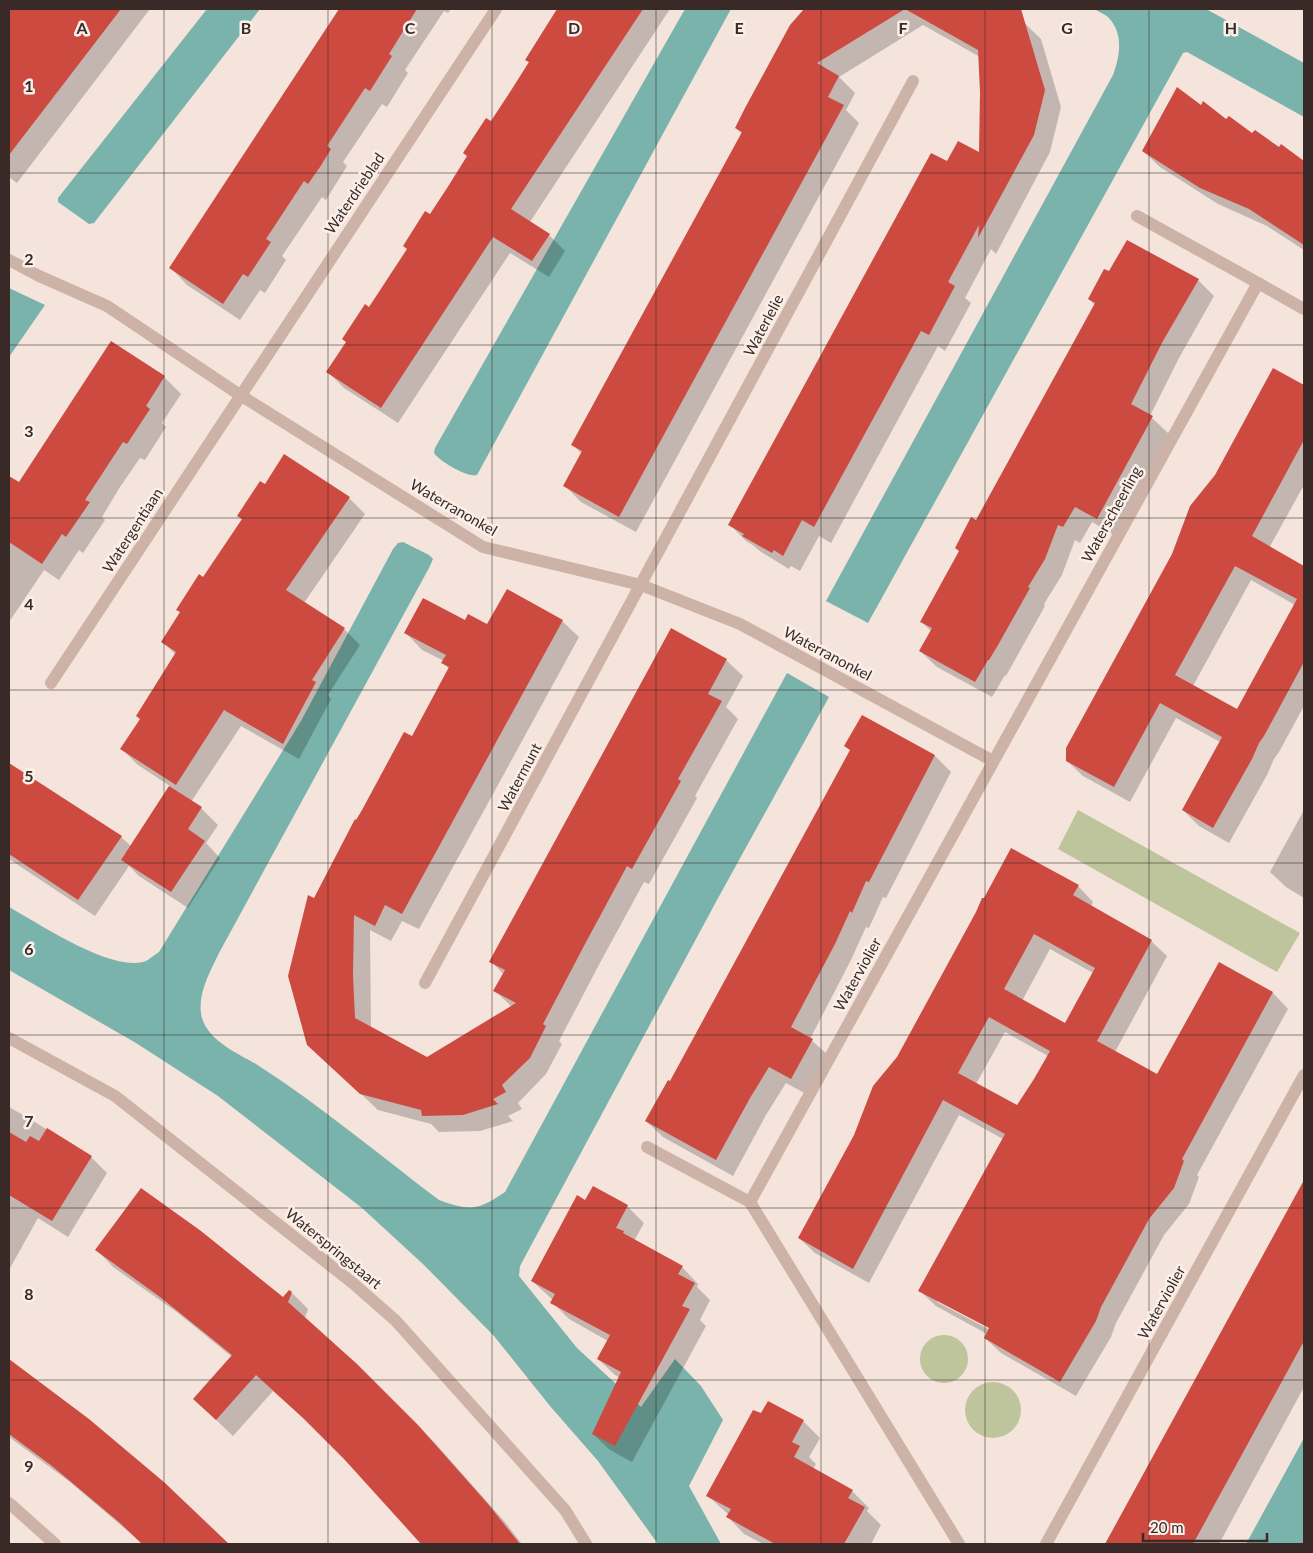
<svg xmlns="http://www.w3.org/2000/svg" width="1313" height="1553" font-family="Lato,sans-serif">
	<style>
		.green { fill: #bec49b }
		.water { fill: #79b3ab }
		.shadow { fill: #0003; fill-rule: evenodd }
		.building { fill: #cd4a41; fill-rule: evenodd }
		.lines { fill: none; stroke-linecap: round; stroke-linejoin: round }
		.street { stroke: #cdb2a7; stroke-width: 12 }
		.grid { fill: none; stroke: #392a28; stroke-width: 1; stroke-opacity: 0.55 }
		.labels { text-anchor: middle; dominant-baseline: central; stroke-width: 5; stroke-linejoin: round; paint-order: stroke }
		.street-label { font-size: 15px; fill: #392a28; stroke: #fbf0e9 }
		.grid-label { font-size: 16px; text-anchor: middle; font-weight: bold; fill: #392a28; stroke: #fbf0e9; stroke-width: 5; stroke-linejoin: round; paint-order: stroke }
	</style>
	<rect width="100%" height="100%" fill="#f4e4dc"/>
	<g class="green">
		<path d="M1078,810L1300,933L1277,972L1058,849Z"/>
		<circle cx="944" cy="1359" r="24"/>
		<circle cx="993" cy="1410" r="28"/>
	</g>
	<g class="water">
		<path d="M207,9H260L94,223L89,224L58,202V198Z"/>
		<path d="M685,9H731L477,475C468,478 439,461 434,453L435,448Z"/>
		<path d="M1094,9H1206L1304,63V117L1187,52L1183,53L868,623L826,601L1113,75C1120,56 1124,33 1108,17C1104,14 1098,11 1094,9Z"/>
		<path d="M9,288L45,305L9,357Z"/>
		<path d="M403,542L429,555L433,559L429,568L219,953C210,972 196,996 202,1018C209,1041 237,1053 256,1064C320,1105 378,1154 439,1200C470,1211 477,1211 505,1192L787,673L829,697L717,900L520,1266L519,1276L577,1348L641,1407L675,1359L701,1386L723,1420L689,1486L721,1544H658L598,1461L550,1406L494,1336L424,1265L362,1208L218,1096L136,1043L9,970V907C40,924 107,970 143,962C148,961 154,955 159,952L301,721L393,549L398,543Z"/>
		<path d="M1304,1438V1544H1246Z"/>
	</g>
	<g class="shadow">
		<path d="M10,9H150L17,183L9,177Z"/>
		<path d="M341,9H451L448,13L444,11L405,70L408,73L387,107L382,104L343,162L347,166L326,200L322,197L282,256L286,260L265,293L260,290L240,320L187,285L171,268Z"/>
		<path d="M566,9H670L530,222L549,235L565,251L549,277L510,253L398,423L344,388L328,372L530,63L526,60L552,30Z"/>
		<path d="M806,9H1010L1041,39L1061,107L1050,152L996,254L991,249L965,298L971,303L945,351L938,346L831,543L819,536L800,571L791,566L789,569L761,552L754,546L746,541L729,524L948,163L981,154L980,57L923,25L839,77L855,93L846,110L859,123L636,532L581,502L565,486L582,454L573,445L742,134L736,128L791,26Z"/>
		<path d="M1201,106L1279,149L1282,146L1304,163V250L1267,226L1218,204L1160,167L1143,151Z"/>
		<path d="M1109,273L1198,280L1214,296L1179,358L1150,416L1169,434L1114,535L1092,522L1080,543L1075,540L1062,575L1044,604L1045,606L1006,676L1005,675L992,697L937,667L920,651L931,631L922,622L1095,305L1089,299Z"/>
		<path d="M112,342L164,377L181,394L162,423L166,427L145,460L140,458L120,487L102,517L105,520L83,553L79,550L59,580L44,570L9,622V477L19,484Z"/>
		<path d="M1274,370L1304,387V485L1269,548L1304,567V706L1279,752L1274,759L1267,775L1229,843L1199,826L1183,810L1220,742L1176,718L1130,802L1083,776L1067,761L1216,476ZM1251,580L1295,605L1237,711L1193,686Z"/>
		<path d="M285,456L349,498L365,514L304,603L344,629L360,645L328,695L331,699L299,759L241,726L191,802L201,808L218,825L206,843L220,858L188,908L139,876L129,866L95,916L9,859V764L121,837L131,846L170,786L138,765L122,749L141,719L176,655L163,642L243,520L239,516L265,486Z"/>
		<path d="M562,621L579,637L419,929L402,921L391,941L370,930L371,1028L427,1059L512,1007L495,991L504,975L491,961L726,660L743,676L726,707L738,719L695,796L697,798L649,884L644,882L601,961L559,1041L562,1044L546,1074L518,1103L522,1109L508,1116L513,1121L480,1131L439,1132L431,1124L378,1110L326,1061L314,900L412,738L449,669L443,663L444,661L422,650L406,633L466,622L488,626Z"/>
		<path d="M862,716L935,756L951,772L886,898L883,897L869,928L866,927L851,960L810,1039L829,1056L808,1095L786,1083L766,1115L733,1176L663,1137L646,1121L670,1083L851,751L846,746Z"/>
		<path d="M1304,810V898L1286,887L1270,872Z"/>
		<path d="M1078,886L1093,902L1091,906L1151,941L1167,956L1115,1052L1158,1076L1220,964L1273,993L1288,1009L1197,1175L1199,1177L1189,1204L1164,1235L1116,1323L1111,1337L1076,1396L1001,1353L985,1338L987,1334L936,1306L920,1291L1003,1139L959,1115L869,1283L815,1253L799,1238L856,1135L874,1087ZM1050,949L1093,973L1065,1024L1022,1001ZM1005,1032L1048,1056L1017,1107L976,1084ZM937,1299L995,1330L994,1332L937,1302Z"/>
		<path d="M9,1107L30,1119L91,1157L107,1173L68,1237L38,1218L9,1270Z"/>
		<path d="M1304,1182V1387L1219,1544H1106Z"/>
		<path d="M585,1202L627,1206L644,1223L634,1241L682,1267L698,1284L697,1287L710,1300L700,1320L706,1326L632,1462L610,1450L593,1434L620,1378L615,1375L598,1359L608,1341L569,1319L552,1302L553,1300L532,1281Z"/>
		<path d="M97,1250L283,1299L292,1293L308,1309L305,1318L356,1365L435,1443L505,1522L522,1544H423L359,1473L320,1433L273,1391L233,1436L194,1399L232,1357L178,1313L113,1267Z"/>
		<path d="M9,1361L159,1480L227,1544H143L70,1482L9,1437Z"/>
		<path d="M803,1421L820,1438L809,1457L816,1464L813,1469L852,1491L869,1508L867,1511L881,1525L871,1544H763L744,1534L728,1517L729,1515L708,1496Z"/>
	</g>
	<g class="building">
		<path d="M9,9H121L9,155Z"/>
		<path d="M339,9H417L389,54L392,56L370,91L365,88L327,146L331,149L320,167L308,184L304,181L266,239L271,242L248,277L243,274L223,304L169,268Z"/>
		<path d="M557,9H643L511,209L550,234L532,261L493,237L381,408L326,372L346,342L342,339L365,304L369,307L407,249L403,246L425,211L430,214L449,185L467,156L463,153L486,118L491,121L510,92L529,62L525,60Z"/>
		<path d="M804,9H1021L1045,90L1034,135L978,238L979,225L948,282L955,286L929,335L921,331L814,527L802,520L783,556L774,550L772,553L742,536L744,534L728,525L931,153L947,161L958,141L979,152L980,92L978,50L905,9L817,63L839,76L828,97L844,105L619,517L563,486L582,451L571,445L742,132L735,128L745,108L790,25Z"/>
		<path d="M1177,87L1201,105L1203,101L1226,119L1229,116L1252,133L1255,130L1279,147L1281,144L1304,161V245L1249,209L1200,188L1142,151Z"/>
		<path d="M1127,240L1199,279L1163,341L1131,404L1153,416L1097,519L1075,507L1063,527L1058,525L1045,559L1028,587L1030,588L998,645L989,660H988L975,682L919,651L932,628L920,622L959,551L955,548L971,517L976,520L1095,303L1088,299L1104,269L1109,271Z"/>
		<path d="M111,341L165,376L146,406L150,409L127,444L123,442L85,500L90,502L66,537L62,534L42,564L9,542V476L19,482Z"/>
		<path d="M1273,368L1304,385V440L1252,536L1304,566V662L1264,736L1259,743L1252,759L1213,828L1182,810L1222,737L1160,703L1114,787L1066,761V748L1172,554L1190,506L1215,475ZM1235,566L1297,599L1237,709L1175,675Z"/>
		<path d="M284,454L350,497L286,590L345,628L312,680L316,682L283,744L224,710L176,785L120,749L140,719L136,716L176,652L161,642L180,612L176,610L199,574L203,577L242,519L237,516L260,481L265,484Z"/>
		<path d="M507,589L563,620L402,914L385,905L375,926L354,915L353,975L355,1018L427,1057L516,1003L493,991L505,970L489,962L671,628L727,659L708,694L722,701L678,779L681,781L632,869L627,866L585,944L543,1024L546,1026L530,1058L502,1085L506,1092L493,1099L498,1104L463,1115L422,1116L421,1110L360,1094L307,1045L288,976L308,895L314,898L355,819L356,820L362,810L404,732L412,736L449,667L441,663L446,655L404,633L423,598L465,620L468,614L487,624Z"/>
		<path d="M862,715L935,755L869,882L866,881L852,913L850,911L835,944L791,1027L813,1039L791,1079L769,1067L750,1098L716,1160L645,1121L668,1080L670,1081L850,750L844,746Z"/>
		<path d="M9,763L122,836L78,900L9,854Z"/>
		<path d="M169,786L202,807L188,829L205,841L171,892L121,860Z"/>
		<path d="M1011,848L1079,885L1073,895L1152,940L1097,1041L1130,1059L1157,1074L1219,962L1273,992L1182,1159L1184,1161L1174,1188L1149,1219L1101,1307L1096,1321L1060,1382L984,1338L989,1328L918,1291L1005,1134L943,1100L853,1269L798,1238L854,1135L873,1086L897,1057L976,912L982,898H984ZM1034,934L1095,968L1065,1023L1004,989ZM989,1017L1050,1051L1034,1079L1017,1105L958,1073Z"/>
		<path d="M47,1128L92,1156L52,1221L9,1195V1132L26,1142L30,1136L39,1141Z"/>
		<path d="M1304,1180V1341L1193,1544H1105Z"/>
		<path d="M593,1186L628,1205L616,1228L624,1231L623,1233L683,1266L678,1274L695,1283L682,1306L690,1309L615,1446L592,1434L621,1372L597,1359L610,1335L550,1303L555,1294L531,1281L577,1195L585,1200Z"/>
		<path d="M141,1188L201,1231L283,1297L289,1290L292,1292L288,1302L357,1364L418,1425L488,1504L520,1544H421L344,1459L303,1418L256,1375L216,1420L193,1399L232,1355L160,1297L95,1250Z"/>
		<path d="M9,1359L89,1419L165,1483L229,1544H142L120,1523L52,1466L9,1434Z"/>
		<path d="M768,1401L804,1420L792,1442L800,1446L794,1457L853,1490L848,1498L865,1507L844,1544H775L726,1517L731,1509L706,1496L753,1410L761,1413Z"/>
	</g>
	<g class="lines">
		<g class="street">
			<path d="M1137,216L1258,283"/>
			<path d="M9,260L39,276L107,306L240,395L483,547L641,585L740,624L993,761"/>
			<path d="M51,683L496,9"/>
			<path d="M425,983L913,81"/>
			<path d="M9,1038L115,1096L354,1284L396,1321L565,1510L586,1544"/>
			<path d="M647,1147L750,1202"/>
			<path d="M9,1503L55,1544"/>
			<path d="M959,1544L750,1202L1258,283L1304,309"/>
			<path d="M1046,1544L1304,1075"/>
		</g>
	</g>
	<path class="grid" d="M164,9V1544M328,9V1544M492,9V1544M656,9V1544M821,9V1544M985,9V1544M1149,9V1544M9,173H1304M9,345H1304M9,518H1304M9,690H1304M9,863H1304M9,1035H1304M9,1208H1304M9,1380H1304"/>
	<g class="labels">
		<g class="street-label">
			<text transform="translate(354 193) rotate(-56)">Waterdrieblad</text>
			<text transform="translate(763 325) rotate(-62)">Waterlelie</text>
			<text transform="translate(454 507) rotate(30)">Waterranonkel</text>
			<text transform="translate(1111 514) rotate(-61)">Waterscheerling</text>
			<text transform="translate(132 530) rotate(-57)">Watergentiaan</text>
			<text transform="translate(828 653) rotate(28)">Waterranonkel</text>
			<text transform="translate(519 777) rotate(-62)">Watermunt</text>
			<text transform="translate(857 974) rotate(-61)">Waterviolier</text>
			<text transform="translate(334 1248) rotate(39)">Waterspringstaart</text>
			<text transform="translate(1161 1302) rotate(-61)">Waterviolier</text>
		</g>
	</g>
	<g class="grid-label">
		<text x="82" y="34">A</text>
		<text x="246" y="34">B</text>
		<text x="410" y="34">C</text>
		<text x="574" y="34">D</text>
		<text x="739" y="34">E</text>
		<text x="903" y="34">F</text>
		<text x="1067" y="34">G</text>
		<text x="1231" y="34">H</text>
		<text x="29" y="92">1</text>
		<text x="29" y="265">2</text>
		<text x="29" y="437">3</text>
		<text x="29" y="610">4</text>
		<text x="29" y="782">5</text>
		<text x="29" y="955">6</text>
		<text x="29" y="1127">7</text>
		<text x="29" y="1300">8</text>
		<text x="29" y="1472">9</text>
	</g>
	<rect width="1313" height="1553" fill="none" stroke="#392a28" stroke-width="20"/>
	<path d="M1143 1533v8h124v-8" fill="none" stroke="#392a28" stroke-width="2.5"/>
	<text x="1150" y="1533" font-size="15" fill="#392a28" stroke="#fbf0e9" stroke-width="4" paint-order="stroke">20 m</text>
</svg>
